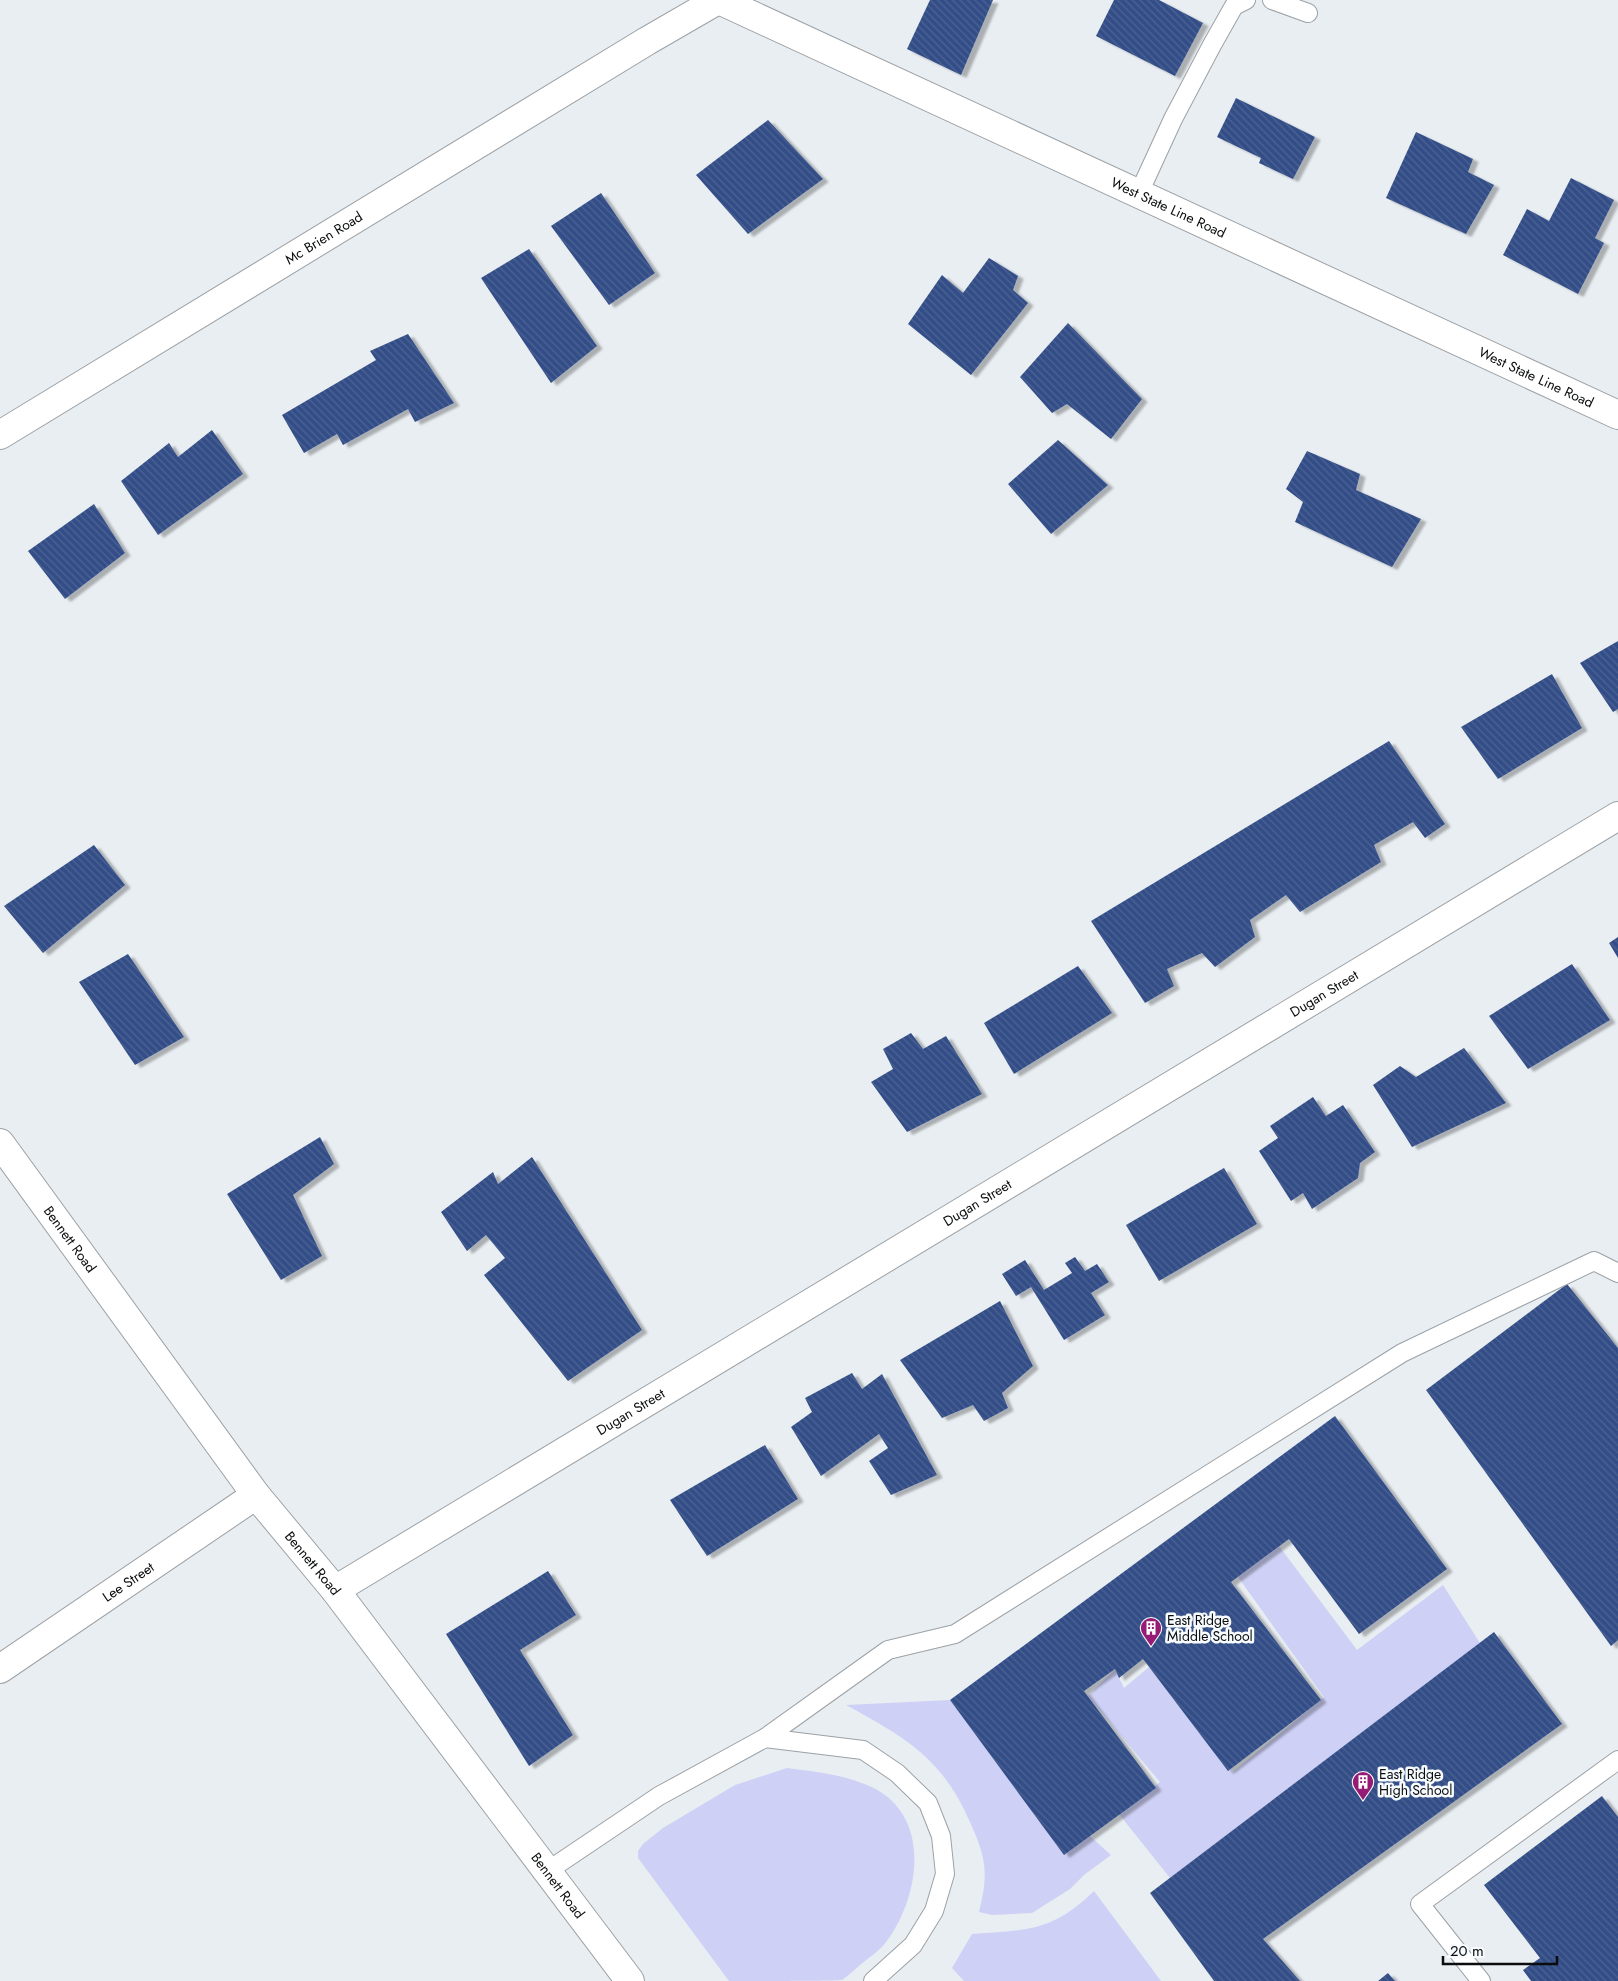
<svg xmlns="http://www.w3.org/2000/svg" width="1618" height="1981" font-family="Jost,sans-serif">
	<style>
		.green { fill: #ced0f6 }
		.building { fill: url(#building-back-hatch); filter: url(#shadow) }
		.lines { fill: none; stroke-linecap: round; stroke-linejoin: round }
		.lane-casing { stroke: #9ca1a5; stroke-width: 20 }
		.street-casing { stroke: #9ca1a5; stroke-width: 30 }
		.secondary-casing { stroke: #9ca1a5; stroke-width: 30 }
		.lane { stroke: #fff; stroke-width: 18 }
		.street { stroke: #fff; stroke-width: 28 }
		.secondary { stroke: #fff; stroke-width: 28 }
		.labels { text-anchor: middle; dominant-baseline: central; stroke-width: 5; stroke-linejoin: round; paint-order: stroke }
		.street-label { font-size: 14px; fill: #0a0c0d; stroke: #f7fbfe }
		.poi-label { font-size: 14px; fill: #0a0c0d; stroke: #f7fbfe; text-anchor: start }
	</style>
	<defs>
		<pattern id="building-back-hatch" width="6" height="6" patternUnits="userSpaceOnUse" patternTransform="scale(1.25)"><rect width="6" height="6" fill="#334e88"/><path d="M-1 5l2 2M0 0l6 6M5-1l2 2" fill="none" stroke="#4d6391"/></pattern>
		<filter id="shadow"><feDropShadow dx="5.5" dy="3" stdDeviation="1" flood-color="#0004"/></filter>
	</defs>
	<rect width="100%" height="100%" fill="#e9eef2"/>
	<g class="green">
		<path d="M1279,1546L1357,1650L1443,1585L1480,1643L1170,1878L1119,1814L1160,1782L1088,1696L1115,1669L1124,1688L1149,1667L1233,1772L1324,1697L1238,1577Z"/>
		<path d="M950,1700L1064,1854L1090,1836L1111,1855L1084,1875L1070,1889L1032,1913L992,1915L979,1912C989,1872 986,1857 969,1820C942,1758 903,1736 846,1705Z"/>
		<path d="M787,1768C818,1772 867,1777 891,1800C931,1838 914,1908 883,1946C876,1953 867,1959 860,1965C854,1970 848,1976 842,1980C835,1981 744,1981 729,1981L638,1858V1851L643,1844L663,1828L735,1785Z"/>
		<path d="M1094,1891L1161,1981H964L952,1968L972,1934C1027,1930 1052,1932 1094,1891Z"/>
	</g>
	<g class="building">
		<path d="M930,0H993L961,75L907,49Z"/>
		<path d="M1114,0H1159L1203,23L1175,76L1096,36Z"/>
		<path d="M1236,98L1315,137L1293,179L1259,163L1261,158L1217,137Z"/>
		<path d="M768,120L823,179L748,234L696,175Z"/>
		<path d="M1416,132L1473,159L1468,172L1494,185L1466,234L1386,198Z"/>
		<path d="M1571,178L1614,200L1595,238L1604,243L1578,294L1503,255L1527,209L1549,221Z"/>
		<path d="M601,193L655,273L609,305L551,226Z"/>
		<path d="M529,249L597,346L551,383L481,278Z"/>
		<path d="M989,258L1018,276L1013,290L1028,303L971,375L908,324L942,275L963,293Z"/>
		<path d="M1068,323L1142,399L1111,439L1067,404L1052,413L1020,377Z"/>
		<path d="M408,334L454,403L415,422L408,409L343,445L337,434L304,453L282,415L376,360L370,351Z"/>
		<path d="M212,430L243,474L158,535L121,481L169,443L178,457Z"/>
		<path d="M1058,440L1108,485L1051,534L1008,484Z"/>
		<path d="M1307,451L1360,474L1356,490L1421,519L1392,567L1295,522L1303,502L1286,489Z"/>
		<path d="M94,504L125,553L65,599L28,551Z"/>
		<path d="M1618,641V709L1613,712L1580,663Z"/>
		<path d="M1552,674L1582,728L1498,779L1461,727Z"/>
		<path d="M1389,741L1445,824L1425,838L1413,822L1374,845L1381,862L1300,912L1286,895L1250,920L1255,937L1215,967L1202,953L1167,969L1174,986L1145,1003L1091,921Z"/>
		<path d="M94,845L125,885L43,953L4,906Z"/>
		<path d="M1618,937V958L1609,943Z"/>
		<path d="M128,954L184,1037L135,1065L79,982Z"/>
		<path d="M1572,964L1610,1020L1528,1069L1489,1016Z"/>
		<path d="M1078,966L1112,1013L1014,1074L984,1023Z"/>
		<path d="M911,1033L923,1049L946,1036L982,1094L907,1132L871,1082L893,1069L883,1049Z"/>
		<path d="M1464,1048L1506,1103L1412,1147L1373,1085L1400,1066L1416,1077Z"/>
		<path d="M1313,1097L1326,1116L1343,1105L1375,1152L1360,1163L1358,1178L1312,1209L1303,1193L1291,1201L1259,1151L1278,1138L1270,1126Z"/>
		<path d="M320,1137L334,1164L293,1195L322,1256L281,1280L227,1194Z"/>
		<path d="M532,1157L642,1330L568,1381L484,1275L505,1258L486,1235L467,1251L441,1212L493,1172L498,1184Z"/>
		<path d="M1224,1168L1257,1224L1159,1281L1126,1225Z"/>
		<path d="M1075,1257L1085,1271L1097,1264L1109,1282L1091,1293L1105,1315L1064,1340L1031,1287L1016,1296L1002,1274L1025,1260L1044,1290L1072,1273L1065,1263Z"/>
		<path d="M1567,1284L1618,1348V1640L1611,1646L1426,1390Z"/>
		<path d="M1000,1301L1033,1366L1002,1393L1008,1408L984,1421L973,1405L942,1418L900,1360Z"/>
		<path d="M852,1373L862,1389L882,1374L937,1475L891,1495L869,1461L888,1448L879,1434L821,1476L791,1427L812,1412L805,1398Z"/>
		<path d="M1335,1416L1447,1569L1359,1634L1289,1539L1231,1582L1321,1700L1228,1771L1143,1659L1119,1678L1115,1669L1084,1691L1156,1788L1064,1855L950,1700Z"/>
		<path d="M765,1445L798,1499L707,1556L670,1500Z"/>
		<path d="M548,1571L576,1615L520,1650L573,1735L529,1766L446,1634Z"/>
		<path d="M1494,1632L1562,1724L1263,1939L1300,1981H1214L1150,1893Z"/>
		<path d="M1602,1796L1618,1817V1981H1531L1523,1970L1540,1958L1484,1885Z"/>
		<path d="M1388,1973L1395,1981H1378Z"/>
	</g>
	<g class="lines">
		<g class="lane-casing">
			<g id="lane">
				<path d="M1272,0L1308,13"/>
				<path d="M1139,193L1173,119L1212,45L1234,6L1246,0"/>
				<path d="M765,1738L863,1750L897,1773L928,1803L941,1836L945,1874L934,1911L913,1945L873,1981"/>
				<path d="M549,1870L659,1796L765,1738L888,1650L955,1634L1402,1353L1594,1261L1618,1273"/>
				<path d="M1481,1981L1420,1904L1618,1760"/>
			</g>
		</g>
		<g class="street-casing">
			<g id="street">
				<path id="s1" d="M335,1590L1618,816"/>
				<path id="s2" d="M0,1669L256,1495"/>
			</g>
		</g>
		<g class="secondary-casing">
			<g id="secondary">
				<path id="s3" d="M719,0L1618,415"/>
				<path id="s4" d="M0,435L647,41L718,0"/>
				<path id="s5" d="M0,1143L256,1495L335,1590L630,1981"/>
			</g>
		</g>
		<use href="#lane" class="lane"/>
		<use href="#street" class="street"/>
		<use href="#secondary" class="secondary"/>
	</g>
	<defs>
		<g id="building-pin" transform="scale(1.125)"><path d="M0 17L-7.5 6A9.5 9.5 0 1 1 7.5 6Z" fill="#961b75" stroke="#f7fbfe"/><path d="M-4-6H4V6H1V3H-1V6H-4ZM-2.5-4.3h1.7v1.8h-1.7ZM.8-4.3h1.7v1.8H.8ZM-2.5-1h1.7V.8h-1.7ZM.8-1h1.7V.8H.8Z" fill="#fff"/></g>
	</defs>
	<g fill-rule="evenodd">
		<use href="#building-pin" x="1151" y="1628"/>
		<use href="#building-pin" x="1363" y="1782"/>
	</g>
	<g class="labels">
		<g class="street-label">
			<text stroke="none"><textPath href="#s3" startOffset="495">West State Line Road</textPath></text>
			<text stroke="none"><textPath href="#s4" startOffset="379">Mc Brien Road</textPath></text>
			<text stroke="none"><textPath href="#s3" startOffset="900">West State Line Road</textPath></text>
			<text stroke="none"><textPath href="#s1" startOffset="1155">Dugan Street</textPath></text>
			<text stroke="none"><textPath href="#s1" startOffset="750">Dugan Street</textPath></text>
			<text stroke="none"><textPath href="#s5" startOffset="119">Bennett Road</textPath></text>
			<text stroke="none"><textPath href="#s1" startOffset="345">Dugan Street</textPath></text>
			<text stroke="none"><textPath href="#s5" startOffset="524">Bennett Road</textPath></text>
			<text stroke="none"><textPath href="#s2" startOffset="155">Lee Street</textPath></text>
			<text stroke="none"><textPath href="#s5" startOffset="929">Bennett Road</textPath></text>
		</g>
		<g class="poi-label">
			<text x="1167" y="1620">East Ridge<tspan x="1167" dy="16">Middle School</tspan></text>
			<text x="1379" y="1774">East Ridge<tspan x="1379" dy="16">High School</tspan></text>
		</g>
	</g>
	<path d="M1443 1956v8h114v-8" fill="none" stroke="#0a0c0d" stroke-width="2.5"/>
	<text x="1450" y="1956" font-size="15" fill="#0a0c0d" stroke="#f7fbfe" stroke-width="4" paint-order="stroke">20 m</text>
</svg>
